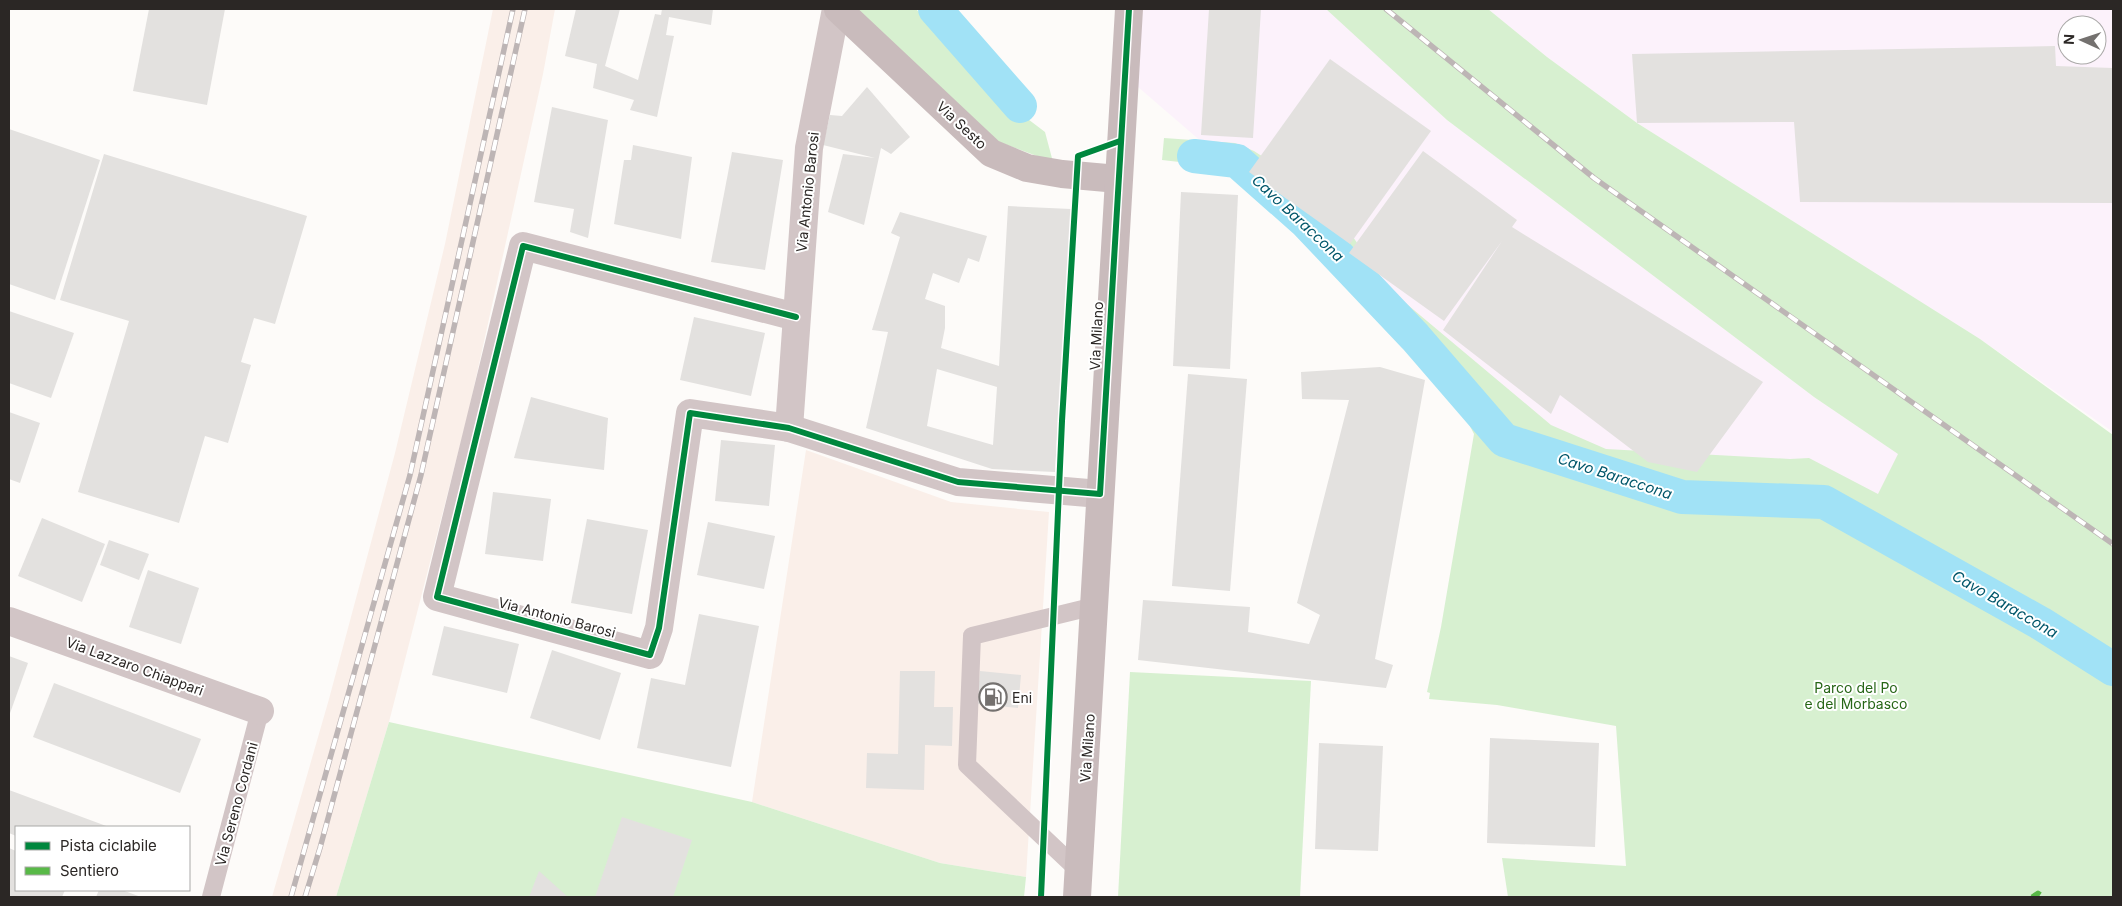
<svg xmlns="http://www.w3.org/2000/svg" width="2122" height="906" font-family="Inter,sans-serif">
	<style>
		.built { fill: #faefe9 }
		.industrial { fill: #fcf2fb; fill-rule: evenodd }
		.green { fill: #d7f0d0 }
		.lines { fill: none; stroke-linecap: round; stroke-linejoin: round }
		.canal { stroke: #a1e2f6; stroke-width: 34 }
		.building { fill: #e3e1df; fill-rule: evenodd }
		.lane { stroke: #d2c5c6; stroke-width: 18 }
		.street { stroke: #d2c5c6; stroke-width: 28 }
		.secondary { stroke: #c9bbbc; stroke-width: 28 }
		.rail-casing { stroke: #bdb5b5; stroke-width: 5.5 }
		.rail { stroke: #fff; stroke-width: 4; stroke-dasharray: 11; stroke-linecap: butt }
		.quiet { stroke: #58b947; stroke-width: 5; stroke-dasharray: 10 5; stroke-linecap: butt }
		.cycleway-casing { stroke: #fff; stroke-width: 9 }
		.cycleway { stroke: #00873e; stroke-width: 6 }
		.labels { text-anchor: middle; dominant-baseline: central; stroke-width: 4; stroke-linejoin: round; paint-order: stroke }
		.street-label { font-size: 14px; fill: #2b2725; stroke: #fff }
		.park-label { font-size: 14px; fill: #276617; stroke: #fff }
		.poi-label { font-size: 14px; fill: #2b2725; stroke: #fff; text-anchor: start }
		.water-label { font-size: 15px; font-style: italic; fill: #00566a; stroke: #fff }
	</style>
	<rect width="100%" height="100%" fill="#fdfbf9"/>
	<g class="built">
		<path d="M493,9H555L543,74L468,414L389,722L336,897H272L329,699L395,453L445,244Z"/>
		<path d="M806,450L951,502L1049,512L1026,877L940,863L752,802Z"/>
	</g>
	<g class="industrial">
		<path d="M1121,9H1335L1447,120L1814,397L2113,599V650L1530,446L1421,331L1116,68Z"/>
		<path d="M1488,9H2113V432L1980,339L1637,123L1547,57ZM2067,25H2097V55H2067Z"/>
	</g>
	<g class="green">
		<path d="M857,9H916L996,95L1045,132L1053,162L994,140Z"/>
		<path d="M1326,9H1488L1547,57L1637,123L1980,339L2113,435V897H1508L1502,858L1626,866L1616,726L1497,705L1429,699L1430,693L1427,692L1441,627L1474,434L1453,393L1335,270L1286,214L1240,169L1162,160L1164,138L1235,143L1254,151L1353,216L1346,227L1390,290L1551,425L1606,449L1790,459L1809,458L1878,494L1898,454L1814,397L1447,120Z"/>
		<path d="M1130,672L1311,681L1300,897H1118Z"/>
		<path d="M389,722L752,802L940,863L1026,877L1024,897H336Z"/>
	</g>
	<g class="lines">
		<g class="canal">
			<path d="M935,9L1020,106"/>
			<path d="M1194,156L1237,161L1306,222L1415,337L1504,440L1682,497L1824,502L2040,623L2113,669"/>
		</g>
	</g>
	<g class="building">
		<path d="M149,9H225L207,105L133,91Z"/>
		<path d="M576,9H620L605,66L638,80L655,14L661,15L662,9H713L711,25L669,17L666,35L674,36L657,117L630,110L634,100L593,88L597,64L565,56Z"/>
		<path d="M1209,9H1261L1253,138L1201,135Z"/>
		<path d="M2055,46L2056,66L2113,68V203L1800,202L1794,122L1637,123L1632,54Z"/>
		<path d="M1330,59L1431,131L1350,244L1249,172Z"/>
		<path d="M867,87L910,137L891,154L881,148L864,225L828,212L843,154L875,158L823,145L830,115L842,116Z"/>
		<path d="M552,107L608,120L588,238L570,232L574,209L534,202Z"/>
		<path d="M9,129L100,160L55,300L9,284Z"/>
		<path d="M633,145L692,157L681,239L614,224L624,160H631Z"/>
		<path d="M1423,151L1517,220L1512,227L1763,382L1697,472L1648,462L1560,395L1551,414L1443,330L1502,241L1444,321L1349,253Z"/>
		<path d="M732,152L783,160L765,270L711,262Z"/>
		<path d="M104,154L307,216L275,324L254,318L241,362L251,365L228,443L205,436L179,523L78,492L129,321L60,300Z"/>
		<path d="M1181,192L1238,195L1230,369L1173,366Z"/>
		<path d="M1008,206L1071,209L1055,472L992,469L866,428L888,332L872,330L900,237L891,233L900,212L987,236L979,262L968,258L959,283L933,273L925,299L945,306V328L941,348L999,366ZM937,369L997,387L993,445L927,426Z"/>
		<path d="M9,311L74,333L51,398L9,383Z"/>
		<path d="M694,317L765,333L751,396L680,380Z"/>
		<path d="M1380,367L1425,380L1375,659L1393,665L1386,688L1138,660L1143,600L1250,607L1248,632L1309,644L1320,615L1297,603L1349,400L1302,399L1301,372Z"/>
		<path d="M1188,374L1247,379L1230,591L1172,586Z"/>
		<path d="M531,397L608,418L604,470L514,458Z"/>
		<path d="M9,412L40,423L20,483L9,479Z"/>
		<path d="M721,440L775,445L769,506L715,501Z"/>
		<path d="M493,492L551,499L543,561L485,554Z"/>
		<path d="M42,518L105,544L82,602L18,576Z"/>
		<path d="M587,519L648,530L632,614L571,603Z"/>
		<path d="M708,522L775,536L764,589L697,575Z"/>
		<path d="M109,540L149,554L139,580L100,565Z"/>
		<path d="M148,570L199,588L181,644L129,627Z"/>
		<path d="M699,614L759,626L731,767L637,748L651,678L685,685Z"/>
		<path d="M444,626L519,644L507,693L432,675Z"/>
		<path d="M552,650L621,673L600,740L530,718Z"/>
		<path d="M9,656L28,663L9,716Z"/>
		<path d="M900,671H935L934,707H953L952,746L925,745L924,790L866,788L867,753L898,754Z"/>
		<path d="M980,671L1021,675L1018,708L977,704Z"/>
		<path d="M54,683L201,739L180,793L33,737Z"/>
		<path d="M1490,738L1599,743L1595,847L1487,843Z"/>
		<path d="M1319,743L1383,746L1378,851L1315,849Z"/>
		<path d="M9,790L109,827H16V836L9,833Z"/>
		<path d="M622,817L692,840L673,897H595Z"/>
		<path d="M9,848L16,851V890H65L62,897H9Z"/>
		<path d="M539,871L568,897H529Z"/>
		<path d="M99,890H122L141,897H96Z"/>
	</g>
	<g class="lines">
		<g class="lane">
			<path d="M1078,870L967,765L972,636L1095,606"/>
			<path d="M211,897L260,711"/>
		</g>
		<g class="street">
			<path d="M796,317L523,246L437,597L650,655L659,628L690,413L789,428L958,482L1100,494"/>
			<path d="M789,428L809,148L836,9"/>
			<path d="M9,621L260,711"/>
		</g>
		<g class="secondary">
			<path d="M838,9L991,153L1027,168L1062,174L1118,179"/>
			<path d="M1077,897C1096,601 1110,305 1129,9"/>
		</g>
		<g class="rail-casing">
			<g id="rail">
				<path d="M1386,9L1594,178L2113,544"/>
				<path d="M291,897L410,475L513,9"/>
				<path d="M305,897L320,848L421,475L525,9"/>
			</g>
		</g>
		<use href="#rail" class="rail"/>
		<path class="quiet" d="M2032,897L2038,893L2044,897"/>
		<g class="cycleway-casing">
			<g id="cycleway">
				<path d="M796,317L523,246L437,597L650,655L659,628L690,413L789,428L958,482L1100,494L1129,9"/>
				<path d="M1041,897L1062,421L1078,156L1120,141"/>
			</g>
		</g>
		<use href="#cycleway" class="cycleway"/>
	</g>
	<defs>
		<g id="fuel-ring" transform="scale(1.4375)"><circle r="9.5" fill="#fff" stroke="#74716f" stroke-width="1.5"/><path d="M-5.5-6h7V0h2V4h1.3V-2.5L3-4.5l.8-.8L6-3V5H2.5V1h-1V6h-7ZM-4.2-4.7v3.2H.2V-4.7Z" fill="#74716f"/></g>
	</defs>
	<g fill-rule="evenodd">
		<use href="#fuel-ring" x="993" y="697"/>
	</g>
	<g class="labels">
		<g class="street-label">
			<text transform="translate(962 125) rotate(43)">Via Sesto</text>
			<text transform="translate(807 192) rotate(-84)">Via Antonio Barosi</text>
			<text transform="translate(1096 336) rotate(-87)">Via Milano</text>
			<text transform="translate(557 617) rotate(15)">Via Antonio Barosi</text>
			<text transform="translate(135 666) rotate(20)">Via Lazzaro Chiappari</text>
			<text transform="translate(1087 748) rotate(-86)">Via Milano</text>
			<text transform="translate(236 804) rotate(-75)">Via Sereno Cordani</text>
		</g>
		<g class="park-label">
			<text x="1856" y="687">Parco del Po<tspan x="1856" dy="16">e del Morbasco</tspan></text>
		</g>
		<g class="poi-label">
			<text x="1012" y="697">Eni</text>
		</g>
		<g class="water-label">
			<text transform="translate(1298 218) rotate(43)">Cavo Baraccona</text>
			<text transform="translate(1615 476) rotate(18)">Cavo Baraccona</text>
			<text transform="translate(2005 604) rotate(30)">Cavo Baraccona</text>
		</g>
	</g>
	<rect width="2122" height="906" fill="none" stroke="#2b2725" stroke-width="20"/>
	<rect x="15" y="826" width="175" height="65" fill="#ffffff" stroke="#aaa9a8"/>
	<rect x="25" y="842" width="25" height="8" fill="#00873e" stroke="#aaa9a8"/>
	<text x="60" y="851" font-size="15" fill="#2b2725">Pista ciclabile</text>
	<rect x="25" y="867" width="25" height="8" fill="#58b947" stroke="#aaa9a8"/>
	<text x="60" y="876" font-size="15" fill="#2b2725">Sentiero</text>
	<g transform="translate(2082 40) rotate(273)"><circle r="24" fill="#ffffff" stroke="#aaa9a8"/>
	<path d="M0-4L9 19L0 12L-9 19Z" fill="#74716f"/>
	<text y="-8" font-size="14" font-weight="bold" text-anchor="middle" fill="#2b2725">N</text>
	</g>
</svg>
